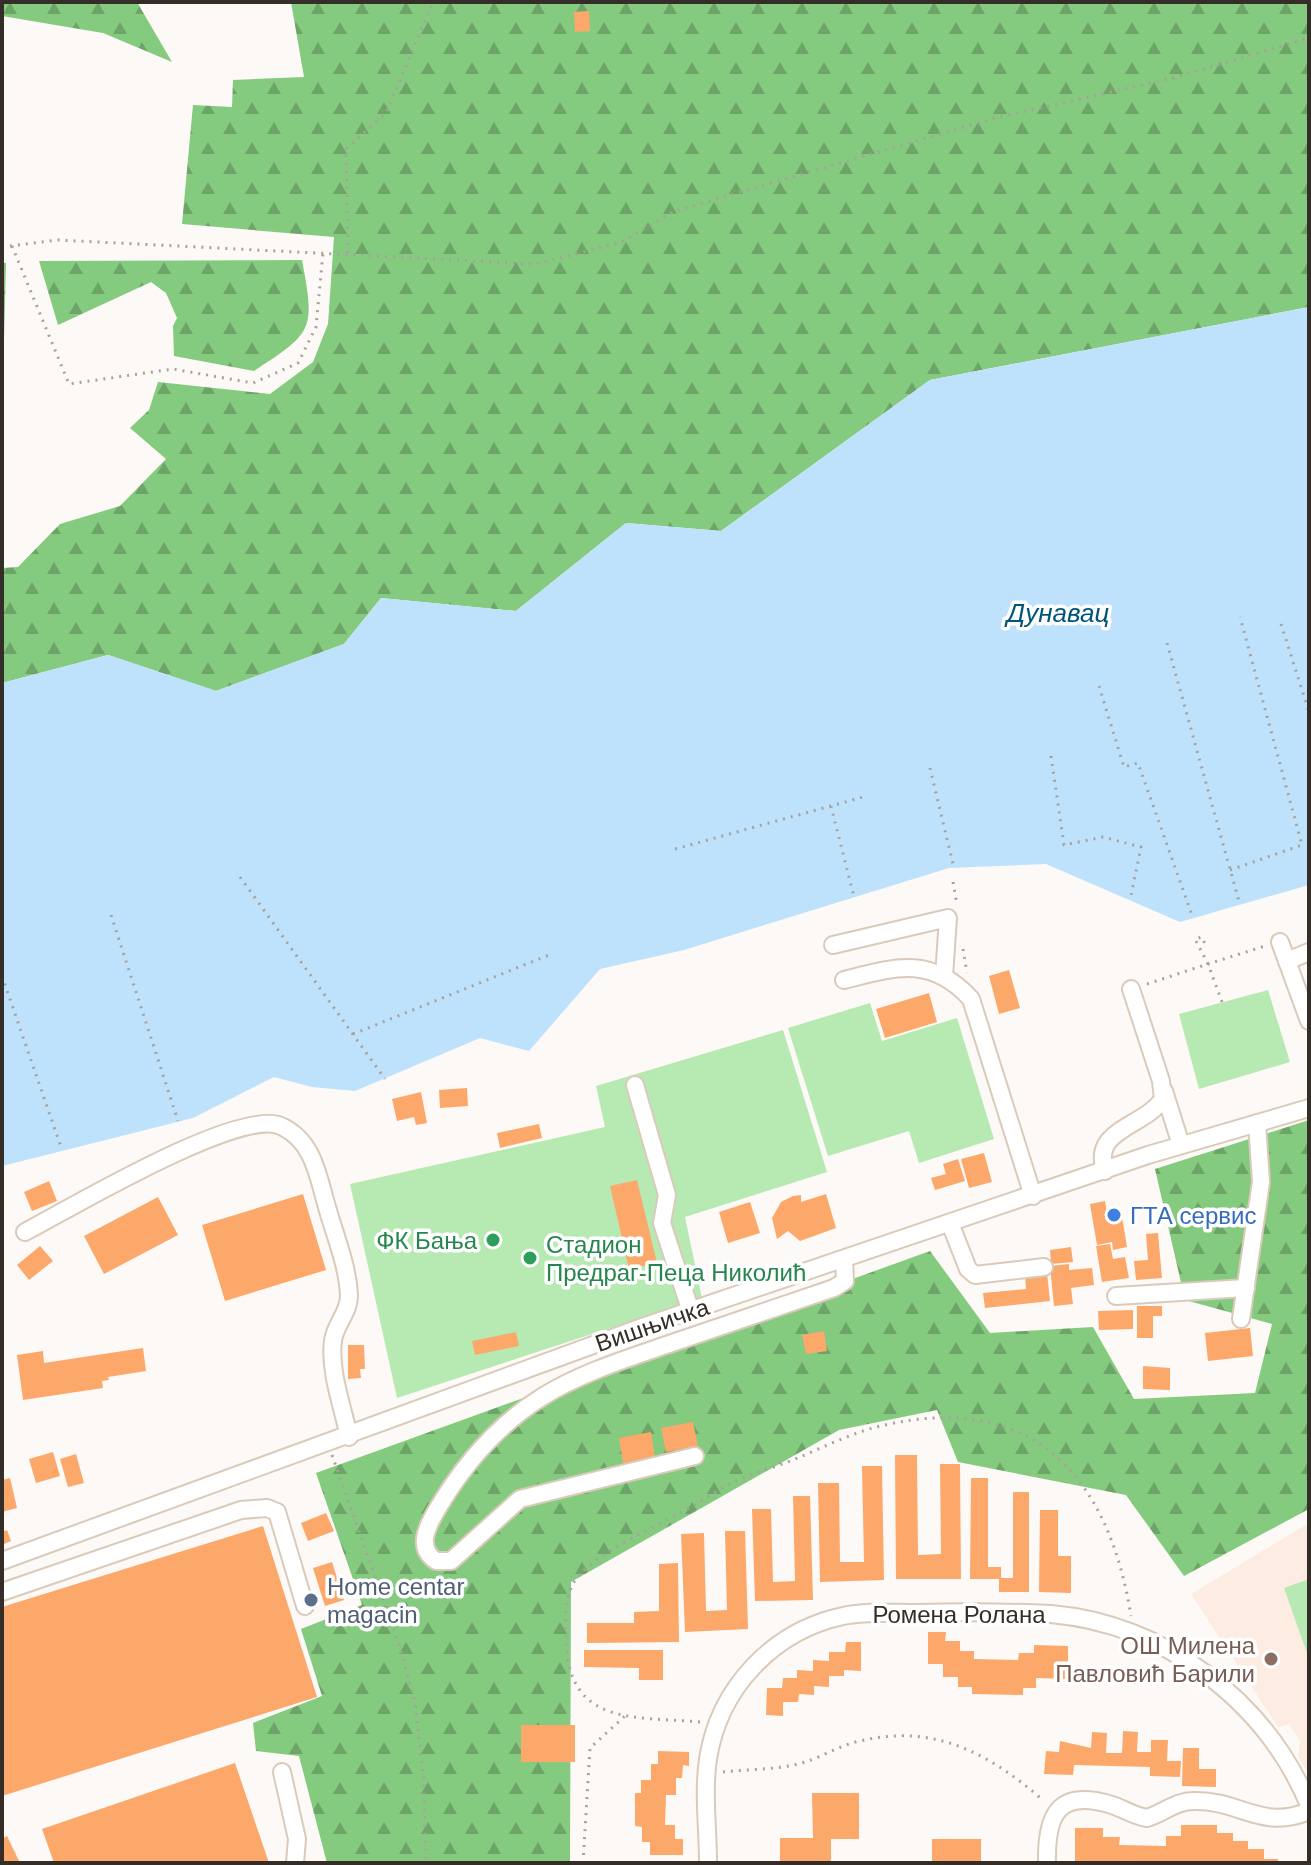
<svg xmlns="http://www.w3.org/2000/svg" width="1311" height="1865" font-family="Arial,sans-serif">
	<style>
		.commercial { fill: #fdece1 }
		.forest { fill: url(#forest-firs) }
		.pitch { fill: #b7e9b2 }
		.water { fill: #bee2fb }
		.building { fill: #fca86b }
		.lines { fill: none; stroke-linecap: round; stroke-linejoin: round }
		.minor-casing { stroke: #dacaba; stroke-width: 20 }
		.path { stroke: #a7a29d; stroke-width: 3; stroke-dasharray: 2 6; stroke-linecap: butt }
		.minor { stroke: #fff; stroke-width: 16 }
		.shop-dot { fill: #3f7fe0; stroke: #fff; stroke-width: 3 }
		.leisure-dot { fill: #2e9e5b; stroke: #fff; stroke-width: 3 }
		.service-dot { fill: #5c6f8a; stroke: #fff; stroke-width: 3 }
		.education-dot { fill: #8d6e63; stroke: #fff; stroke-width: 3 }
		.labels { text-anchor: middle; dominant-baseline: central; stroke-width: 7; stroke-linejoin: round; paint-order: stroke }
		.shop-label { font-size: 24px; fill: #366cbe; stroke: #fff; text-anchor: start }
		.leisure-label { font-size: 24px; fill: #27864d; stroke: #fff; text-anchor: end }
		.street-label { font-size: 24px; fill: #352e28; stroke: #fff }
		.service-label { font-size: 24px; fill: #4e5e75; stroke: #fff; text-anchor: start }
		.education-label { font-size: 24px; fill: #785e54; stroke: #fff; text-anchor: end }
		.water-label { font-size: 26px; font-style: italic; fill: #00557b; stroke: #fff }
	</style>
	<defs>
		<pattern id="forest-firs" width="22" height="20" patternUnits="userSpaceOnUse" patternTransform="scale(2)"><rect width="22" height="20" fill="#84ca7f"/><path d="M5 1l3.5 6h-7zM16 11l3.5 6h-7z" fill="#6da468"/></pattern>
	</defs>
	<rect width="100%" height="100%" fill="#fdf9f6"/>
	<path class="commercial" d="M1309,1523V1774L1298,1757L1300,1741L1289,1724L1278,1727L1191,1594Z"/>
	<g class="forest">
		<path d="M2,2H137L172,62L103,33L2,16Z"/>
		<path d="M291,2H1309V307L930,380L721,531L626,523L516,611L381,598L344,644L216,691L108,655L2,683V568L18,567L60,524L120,506L166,459L130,428L149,410L158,382L270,394L313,362L328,324L334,237L182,224L193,105L232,107L233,80L304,77Z"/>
		<path d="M302,260C315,330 314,332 254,371L174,356L173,326L177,318L166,293L151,282L58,325L39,261Z"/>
		<path d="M2,263H6L2,417Z"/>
		<path d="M1309,1120V1509L1184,1576L1126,1495L958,1462L937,1410L839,1430L571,1582L570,1863H327L299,1756L256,1751L253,1723L322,1696L301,1629L362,1605L316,1473L930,1251L990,1333L1093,1327L1134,1399L1255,1393L1272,1324L1185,1300L1155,1169Z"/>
	</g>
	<g class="pitch">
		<path d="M1268,990L1290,1062L1199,1089L1179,1014Z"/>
		<path d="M870,1003L882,1041L957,1018L994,1139L919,1163L909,1131L828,1156L788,1028Z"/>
		<path d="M783,1030L827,1172L685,1217L702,1298L397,1398L350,1184L605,1127L596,1086Z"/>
		<path d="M1309,1579V1659L1284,1588Z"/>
	</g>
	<path class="water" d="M1309,307V885L1180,922L1046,864L949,868L684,950L600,969L529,1051L480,1038L355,1091L312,1087L274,1077L193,1118L2,1166V683L108,655L216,691L344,644L381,598L516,611L626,523L721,531L930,380Z"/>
	<g class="building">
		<path d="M589,11L590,31L575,32L574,12Z"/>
		<path d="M1009,970L1020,1008L999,1014L989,976Z"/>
		<path d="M929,993L937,1022L885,1038L876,1009Z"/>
		<path d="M467,1088L468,1106L440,1108L439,1090Z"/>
		<path d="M421,1092L427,1123L416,1125L414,1117L397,1121L392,1099Z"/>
		<path d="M539,1124L542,1138L500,1148L497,1133Z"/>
		<path d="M984,1153L992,1182L969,1188L961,1159Z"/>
		<path d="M958,1159L965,1181L935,1190L931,1178L946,1174L943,1164Z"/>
		<path d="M637,1180L657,1263L629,1269L610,1186Z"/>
		<path d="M49,1181L57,1201L32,1211L24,1192Z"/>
		<path d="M303,1194L326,1270L225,1301L202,1225Z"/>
		<path d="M826,1194L836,1228L800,1241L788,1231L777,1239L772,1218L781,1202L793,1196L801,1195V1202Z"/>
		<path d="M158,1197L178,1235L104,1274L84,1236Z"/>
		<path d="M1105,1201L1107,1213L1121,1211L1127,1247L1113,1250L1112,1242L1097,1245L1090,1204Z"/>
		<path d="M750,1202L760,1233L728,1243L719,1212Z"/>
		<path d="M1158,1233L1162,1278L1136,1280L1134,1261L1148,1260L1146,1234Z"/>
		<path d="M1110,1244L1113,1259L1125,1257L1129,1278L1102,1282L1096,1246Z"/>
		<path d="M40,1246L53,1261L29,1280L17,1265Z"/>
		<path d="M1071,1247L1073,1262L1051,1264L1050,1250Z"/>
		<path d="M1069,1264V1270L1092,1268L1094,1285L1071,1288L1073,1304L1054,1306L1050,1266Z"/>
		<path d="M1047,1273L1050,1301L985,1308L983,1293L1026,1289L1025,1275Z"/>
		<path d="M1137,1306H1162V1316H1153V1338H1137Z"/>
		<path d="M1133,1310V1329L1099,1330L1098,1311Z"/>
		<path d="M1250,1328L1253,1356L1208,1361L1205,1333Z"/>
		<path d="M824,1331L827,1351L806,1354L802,1335Z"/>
		<path d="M516,1332L519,1346L475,1355L472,1341Z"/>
		<path d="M348,1345H364L365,1369H360L361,1378L348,1379Z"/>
		<path d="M143,1348L146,1371L108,1377L109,1380L102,1381L103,1388L23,1400L17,1355L43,1351L44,1363Z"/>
		<path d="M1143,1366L1170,1368V1390L1143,1389Z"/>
		<path d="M693,1422L698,1446L666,1452L661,1428Z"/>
		<path d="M651,1432L655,1458L623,1463L619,1438Z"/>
		<path d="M53,1452L60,1476L36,1483L29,1459Z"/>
		<path d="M76,1454L84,1483L68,1487L60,1459Z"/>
		<path d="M895,1455H917L918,1555L941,1554L940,1464H960L961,1579H896Z"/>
		<path d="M862,1466H882L884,1580L820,1582L818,1483H839L840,1562H864Z"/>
		<path d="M10,1478L17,1508L2,1512V1480Z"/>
		<path d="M971,1478H988V1567H1001V1578H1013V1492H1029V1592H999V1579H970Z"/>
		<path d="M793,1496H810L813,1600L755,1601L752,1509H771L773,1582L795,1581Z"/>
		<path d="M1040,1510H1058V1556H1071V1593L1039,1592Z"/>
		<path d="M326,1513L334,1531L308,1541L301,1523Z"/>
		<path d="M263,1526L317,1697L2,1796V1607Z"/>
		<path d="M7,1530L11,1541L2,1545V1532Z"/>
		<path d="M725,1531H745L748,1629L685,1632L681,1534L704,1533L706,1611L727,1610Z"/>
		<path d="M332,1562L344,1600L325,1606L313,1568Z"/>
		<path d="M678,1563L679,1642L587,1643V1623H634V1612L659,1611V1564Z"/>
		<path d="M928,1632H946L945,1641H960V1651H974V1659L1018,1660L1019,1653H1034V1645L1068,1646V1679L1036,1678V1688H1023V1695L972,1694V1687H958V1677H943V1664H928Z"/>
		<path d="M846,1642H861V1671L844,1670V1676H829V1687L814,1686V1695L799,1694L798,1702H783V1716L766,1715L767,1688H782L783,1678H797V1670L813,1671V1660L829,1661V1652H845Z"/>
		<path d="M584,1650H663V1680H639V1668L584,1667Z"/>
		<rect x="521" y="1725" width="54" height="37"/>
		<path d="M1123,1731L1138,1732L1137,1752H1151V1740H1168L1167,1761H1181L1180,1777L1150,1776V1767L1074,1765L1073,1775L1044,1774L1046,1751L1059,1752L1060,1741L1091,1748L1092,1732L1107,1733L1106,1753H1122Z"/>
		<path d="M1183,1748H1199V1769H1216V1787L1182,1786Z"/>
		<path d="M658,1751L689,1752V1766L683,1765L682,1778H676V1795H666L665,1825H675V1839H683V1855H650V1842H642V1827L635,1826V1793H641V1780H651V1764H658Z"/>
		<path d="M235,1763L269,1863H54L42,1829Z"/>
		<path d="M812,1793H859V1839H831V1863H780V1838H813Z"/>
		<path d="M1181,1825H1217V1833H1233V1841H1248V1849H1264V1859H1278V1863H1075V1828H1103V1837H1120L1119,1845L1166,1846V1836H1181Z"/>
		<path d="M7,1836L19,1861L16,1863H4L2,1859V1839Z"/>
		<rect x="932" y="1839" width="49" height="24"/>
	</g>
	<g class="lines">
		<g class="minor-casing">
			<g id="minor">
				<path d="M1280,942L1309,1021"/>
				<path d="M833,945L948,918L944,976"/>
				<path d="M1287,961L1309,952"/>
				<path d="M844,980C895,967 931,955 971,999L1033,1196"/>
				<path d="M635,1085L667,1195L662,1223L691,1312"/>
				<path d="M1164,1091L1181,1145"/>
				<path d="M1105,1171C1091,1129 1144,1127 1163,1099L1161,1081L1131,989"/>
				<path d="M950,1223L968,1269L975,1275L1044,1267"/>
				<path d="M25,1232C69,1209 240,1107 281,1126C314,1141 318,1177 327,1207C335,1236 348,1266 349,1296C349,1313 335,1324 333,1341C329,1371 343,1408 349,1437"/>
				<path d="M1116,1296L1246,1288"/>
				<path d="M1241,1319L1261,1182L1257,1123"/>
				<path d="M695,1456L520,1499L451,1561H436C417,1548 426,1529 435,1513C462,1466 496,1426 542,1397C580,1373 629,1358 672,1343C726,1325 780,1306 834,1288L845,1281L844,1260"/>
				<path d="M2,1561L645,1326L1148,1155L1309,1108"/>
				<path d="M2,1592L241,1510L267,1508L277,1512L305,1606"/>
				<path d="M282,1772L297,1839L295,1863"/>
				<path d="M708,1863C708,1829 703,1792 708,1759C719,1688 773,1631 843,1616C866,1611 892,1613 916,1613C961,1612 1006,1612 1051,1614C1164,1624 1265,1700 1309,1805"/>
				<path d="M1047,1863C1046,1816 1057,1788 1112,1805C1124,1809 1134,1816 1147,1818C1164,1813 1175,1801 1194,1801C1240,1800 1262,1831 1309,1811"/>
			</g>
		</g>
		<g class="path">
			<path d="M12,246L69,384L173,369L253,383L298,363L316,327L323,253"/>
			<path d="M2,247L58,240L535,264L619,243L675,211L999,117L1169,79L1309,38"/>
			<path d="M348,253L346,149L386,113L433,2"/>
			<path d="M1281,624L1309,712"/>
			<path d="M1167,643L1240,905"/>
			<path d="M1099,686L1124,767L1138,763L1193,918"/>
			<path d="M1051,756L1064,845L1103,837L1141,847L1130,900"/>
			<path d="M930,768L954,868"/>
			<path d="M831,806L854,897"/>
			<path d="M675,849L867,796"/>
			<path d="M1230,870L1302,845L1240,617"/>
			<path d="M240,877L385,1079"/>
			<path d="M953,882L957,905"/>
			<path d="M111,915L178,1121"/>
			<path d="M963,949L967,973"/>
			<path d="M2,976L62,1150"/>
			<path d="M1147,984L1208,964L1195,939L1202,937L1205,944L1202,947"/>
			<path d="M1222,1002L1208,964L1265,946"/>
			<path d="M353,1034L549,955"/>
			<path d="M332,1455L400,1647L415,1702L424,1783L426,1863"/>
			<path d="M700,1722C635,1716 569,1727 566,1641C565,1623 564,1599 574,1582C592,1553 666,1522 696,1504C710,1496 723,1486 738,1480C758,1471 780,1466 800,1457C828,1445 856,1431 885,1425C1034,1391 1109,1478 1131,1616"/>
			<path d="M723,1772C749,1769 777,1770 802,1763C822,1757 840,1745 860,1741C935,1723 990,1754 1044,1801"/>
			<path d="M583,1863L590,1748L626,1715"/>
		</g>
		<use href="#minor" class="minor"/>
	</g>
	<circle class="shop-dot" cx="1114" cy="1215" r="8"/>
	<g class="leisure-dot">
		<circle cx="493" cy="1240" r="8"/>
		<circle cx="530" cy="1258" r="8"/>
	</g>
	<circle class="service-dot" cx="311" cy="1600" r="8"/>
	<circle class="education-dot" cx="1271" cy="1659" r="8"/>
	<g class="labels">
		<g class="shop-label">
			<text x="1130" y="1215">ГТА сервис</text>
		</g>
		<g class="leisure-label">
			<text x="477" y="1240">ФК Бања</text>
			<text x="546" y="1244" text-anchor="start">Стадион<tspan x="546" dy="28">Предраг-Пеца Николић</tspan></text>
		</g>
		<g class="street-label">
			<text transform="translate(652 1325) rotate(-19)">Вишњичка</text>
			<text x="959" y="1614">Ромена Ролана</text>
		</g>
		<g class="service-label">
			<text x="327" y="1586">Home centar<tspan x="327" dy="28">magacin</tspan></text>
		</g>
		<g class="education-label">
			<text x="1255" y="1645">ОШ Милена<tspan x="1255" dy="28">Павловић Барили</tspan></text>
		</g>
		<g class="water-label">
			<text x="1058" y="613">Дунавац</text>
		</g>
	</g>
	<rect width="1311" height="1865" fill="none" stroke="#352e28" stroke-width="8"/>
</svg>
